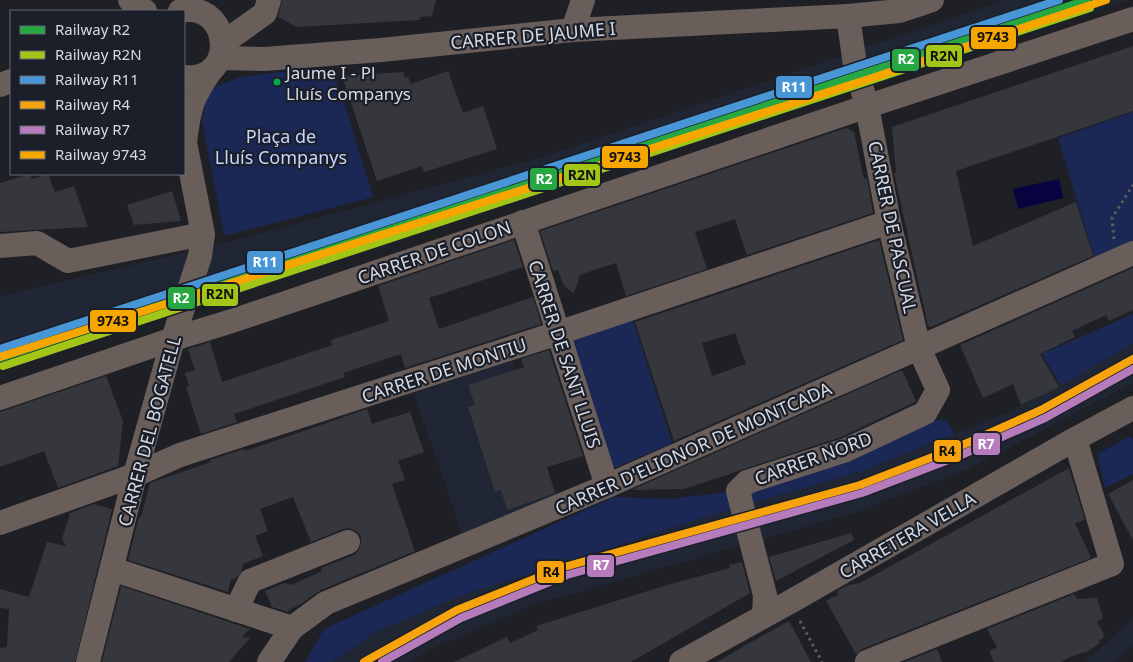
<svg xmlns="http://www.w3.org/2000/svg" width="1133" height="662" font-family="'Noto Sans',sans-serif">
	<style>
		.built { fill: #212635 }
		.green { fill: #1b2855 }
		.water { fill: #060340 }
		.building { fill: #36373c; fill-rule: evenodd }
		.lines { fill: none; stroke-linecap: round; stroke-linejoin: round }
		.path { stroke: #5f5c5c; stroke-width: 3; stroke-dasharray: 2.5 4; stroke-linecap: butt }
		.minor { stroke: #695e5a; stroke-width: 24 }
		.rail-1-casing { stroke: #1b1f2a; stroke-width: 11 }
		.rail-2-casing { stroke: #1b1f2a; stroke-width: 11 }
		.rail-3-casing { stroke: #1b1f2a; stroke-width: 11 }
		.rail-4-casing { stroke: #1b1f2a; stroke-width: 11 }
		.rail-5-casing { stroke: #1b1f2a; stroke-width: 11 }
		.rail-6-casing { stroke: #1b1f2a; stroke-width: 11 }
		.rail-1 { stroke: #26a741; stroke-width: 8 }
		.rail-2 { stroke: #a2c617; stroke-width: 8 }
		.rail-3 { stroke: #4996d7; stroke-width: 8 }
		.rail-4 { stroke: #f6a30d; stroke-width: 8 }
		.rail-5 { stroke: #b57bba; stroke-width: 8 }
		.rail-6 { stroke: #f7a600; stroke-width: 8 }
		.bus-dot { fill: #00a651; stroke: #1b1f2a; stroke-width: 2 }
		.labels { text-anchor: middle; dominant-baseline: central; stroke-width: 4.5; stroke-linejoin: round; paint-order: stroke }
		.bus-label { font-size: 17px; fill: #d6d9e0; stroke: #1b1f2a; text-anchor: start }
		.street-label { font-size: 18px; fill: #d6d9e0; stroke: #1b1f2a }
		.park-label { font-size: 18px; fill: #c5d5fe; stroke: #1b1f2a }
		.line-badge { stroke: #1b1f2a; stroke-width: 2 }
		.badge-label { font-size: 14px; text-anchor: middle; font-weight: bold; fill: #fff }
		.pale-badge-label { font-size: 14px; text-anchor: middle; font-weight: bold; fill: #111 }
	</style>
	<rect width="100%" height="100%" fill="#1e2026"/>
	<g class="built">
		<path d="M1006,0H1129L262,287L0,370V296L217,245L540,158Z"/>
		<path d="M1133,343V383L968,469L854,513L533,605L433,648L409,662H332L376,632L463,595L712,515L865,470L1011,411L1061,386Z"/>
		<path d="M511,360L557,498L463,536L414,394Z"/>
		<path d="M1133,619V646L1114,662H1085Z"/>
	</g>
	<g class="green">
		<path d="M332,71L342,95L373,197L224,236L202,120L208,90L240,77L283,72Z"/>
		<path d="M1133,112V245L1095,260L1058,138Z"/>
		<path d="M1133,314V343L1061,386L1042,354Z"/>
		<path d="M632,317L672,443L612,469L569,338Z"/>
		<path d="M936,420H947L955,434L865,470L712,515L463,595L376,632L332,662H305L324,629L614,497L668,499L720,493L772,481L860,455Z"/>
		<path d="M1131,436L1133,440V474L1105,488L1097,454Z"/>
	</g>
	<path class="water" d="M1059,179L1063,198L1018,209L1013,189Z"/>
	<g class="building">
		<path d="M282,0H436L432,16L420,17L419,20L297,27L278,17Z"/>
		<path d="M1133,46V111L956,171L973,246L1076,202L1093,256L931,327L928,326L894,173L896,172L892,127Z"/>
		<path d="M448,71L463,113L483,106L497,149L424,172L422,166L377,181L342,76L403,72L405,78L408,77L411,84Z"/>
		<path d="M846,128L854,132L864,179L867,178L873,213L747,255L735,219L695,232L707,269L626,296L616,263L579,275L578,283L573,293L564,286L558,270L553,271L540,231Z"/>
		<path d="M30,174L32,179L48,174L55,192L74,186L88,227L0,232V183Z"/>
		<path d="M172,191L181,221L134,225L127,205Z"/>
		<path d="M514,240L523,267L429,298L439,329L533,297L541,324L405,368L401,354L343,373L345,377L234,414L237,422L201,434L186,387L189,386L185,373L195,370L188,349L210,342L222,382L332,345L331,340L389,321L378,286Z"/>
		<path d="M879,240L903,340L674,441L635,322ZM735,333L746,364L712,376L702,343Z"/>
		<path d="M1133,268V310L1109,321L1106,315L1072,331L1075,337L1040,354L1059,387L1021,405L1013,384L983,398L960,345Z"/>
		<path d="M549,350L583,456L547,467L555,493L507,510L501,490L495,492L468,407L475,405L468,385L524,367L521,359Z"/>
		<path d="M902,370L916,401L915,402L841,437L684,489L631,490Z"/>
		<path d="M106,376L123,421L118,466L58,488L44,451L0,467V412Z"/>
		<path d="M367,409L372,424L410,412L424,452L398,461L405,480L392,484L415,551L321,590L301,604L289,610L288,612L272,607L265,591L285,583L291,585L322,571L321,568L354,555L358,551L361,544V536L356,531L350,528L343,529L311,542L293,497L260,509L268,531L255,536L263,556L243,564L241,572L236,578L231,580L228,592L128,560L139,517H141L150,483L211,462L210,460L244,449L245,451Z"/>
		<path d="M1069,468L1085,520L1075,523L1091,558L862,649L856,654L826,601L838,595V590L849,585L860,583Z"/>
		<path d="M1133,480V540L1108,494Z"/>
		<path d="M94,504L112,509L75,662H0V648L7,647L9,609L0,608V589L29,597L47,542L66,546L62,539L70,513Z"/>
		<path d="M851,533L854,540L776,581L769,557Z"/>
		<path d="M742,562L750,593L631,662H454L507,637L510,643L538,630L536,626L667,585L730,568L729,565Z"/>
		<path d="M121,586L250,629L242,637L250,638L229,662H102Z"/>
		<path d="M1074,594L1077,599L1097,598L1103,618L1097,622L1104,634L1103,635L1104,638L1098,641L1100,643L1088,651L1070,657L1061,662H994L989,651L997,647L987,629Z"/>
		<path d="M789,621L811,662H717L744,646Z"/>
		<path d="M937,649L942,662H904Z"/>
	</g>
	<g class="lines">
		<g class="path">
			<path d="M1114,239L1112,218L1133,185"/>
			<path d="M800,621L822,662"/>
		</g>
		<g class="minor">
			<path d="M130,0L145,11"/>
			<path d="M180,11C231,0 239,83 184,77"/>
			<path d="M573,30L583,0"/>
			<path d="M223,43L265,13L269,0"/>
			<path d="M220,58L264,59L381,50L573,30L848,16L899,11L932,0"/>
			<path d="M0,85L11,81"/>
			<path d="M185,142C189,108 192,97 212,69"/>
			<path d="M523,222L607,486"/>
			<path d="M0,246L37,243L68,261L203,234"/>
			<path d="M0,398L173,339L232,321L850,112L1133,19"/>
			<path d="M0,523L135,475L180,455L558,333L889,222"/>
			<path d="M112,569L292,628"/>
			<path d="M236,610L250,581L348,542"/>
			<path d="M764,616L765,595L738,491L747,482L846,450L925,413L938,390L919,348L889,222L867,106L855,65L848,16"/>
			<path d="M88,662L135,475L173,339L200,256L203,234L184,137"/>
			<path d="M269,662L292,628L326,603L607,486L1133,253"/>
			<path d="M681,662L790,602L1075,439L1133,408"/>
			<path d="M867,662L1112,564L1075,439"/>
		</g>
		<g class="rail-1-casing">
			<path id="rail-1" d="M0,358L1087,0"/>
		</g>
		<g class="rail-2-casing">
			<path id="rail-2" d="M3,366L1090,8"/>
		</g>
		<g class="rail-3-casing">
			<path id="rail-3" d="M0,349L1059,0"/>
		</g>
		<g class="rail-4-casing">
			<path id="rail-4" d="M364,662L457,610L564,567L860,485L956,448L1041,410L1133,359"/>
		</g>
		<g class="rail-5-casing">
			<path id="rail-5" d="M382,662L461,618L567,575L862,493L959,456L1045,418L1133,369"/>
		</g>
		<g class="rail-6-casing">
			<path id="rail-6" d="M0,357L872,78L1106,0"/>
		</g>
		<use href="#rail-1" class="rail-1"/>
		<use href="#rail-2" class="rail-2"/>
		<use href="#rail-3" class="rail-3"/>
		<use href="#rail-4" class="rail-4"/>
		<use href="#rail-5" class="rail-5"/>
		<use href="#rail-6" class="rail-6"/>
	</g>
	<circle class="bus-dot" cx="277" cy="82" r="4.5"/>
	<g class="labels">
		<g class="bus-label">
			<text x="286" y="72">Jaume I - Pl<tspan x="286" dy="21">Lluís Companys</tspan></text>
		</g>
		<g class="street-label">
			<text transform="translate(533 35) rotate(-5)">CARRER DE JAUME I</text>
			<text transform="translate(893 227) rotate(78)">CARRER DE PASCUAL</text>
			<text transform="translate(434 252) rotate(-19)">CARRER DE COLON</text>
			<text transform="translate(565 354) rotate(72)">CARRER DE SANT LLUIS</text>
			<text transform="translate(444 370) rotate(-18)">CARRER DE MONTIU</text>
			<text transform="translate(149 431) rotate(-75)">CARRER DEL BOGATELL</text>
			<text transform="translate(693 448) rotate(-24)">CARRER D'ELIONOR DE MONTCADA</text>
			<text transform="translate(813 458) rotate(-20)">CARRER NORD</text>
			<text transform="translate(907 535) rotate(-30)">CARRETERA VELLA</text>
		</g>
		<g class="park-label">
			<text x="281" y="136">Plaça de<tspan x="281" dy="21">Lluís Companys</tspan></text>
		</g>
	</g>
	<g class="line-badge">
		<rect x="970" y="26" width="47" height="24" rx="5" fill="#f7a600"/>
		<rect x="925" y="44" width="38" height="24" rx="5" fill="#a2c617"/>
		<rect x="891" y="48" width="29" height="24" rx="5" fill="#26a741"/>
		<rect x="775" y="75" width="38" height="24" rx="5" fill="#4996d7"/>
		<rect x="601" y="145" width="48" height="24" rx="5" fill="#f7a600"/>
		<rect x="563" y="163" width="38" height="24" rx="5" fill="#a2c617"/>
		<rect x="529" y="167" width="29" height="24" rx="5" fill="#26a741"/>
		<rect x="246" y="250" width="38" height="24" rx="5" fill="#4996d7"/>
		<rect x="201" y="283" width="38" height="24" rx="5" fill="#a2c617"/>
		<rect x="167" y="286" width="29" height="24" rx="5" fill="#26a741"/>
		<rect x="89" y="309" width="48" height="24" rx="5" fill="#f7a600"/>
		<rect x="972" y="432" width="29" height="24" rx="5" fill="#b57bba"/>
		<rect x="933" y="439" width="29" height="24" rx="5" fill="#f6a30d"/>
		<rect x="586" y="554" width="29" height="24" rx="5" fill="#b57bba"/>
		<rect x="536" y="560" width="29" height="24" rx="5" fill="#f6a30d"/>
	</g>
	<g class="badge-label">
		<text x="906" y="64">R2</text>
		<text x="794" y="92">R11</text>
		<text x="544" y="184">R2</text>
		<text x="265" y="267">R11</text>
		<text x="181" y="303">R2</text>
		<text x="986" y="449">R7</text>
		<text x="601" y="570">R7</text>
	</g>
	<g class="pale-badge-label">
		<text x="993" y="42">9743</text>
		<text x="944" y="61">R2N</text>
		<text x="625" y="162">9743</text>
		<text x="582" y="180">R2N</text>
		<text x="220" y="299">R2N</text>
		<text x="113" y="326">9743</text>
		<text x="947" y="456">R4</text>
		<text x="551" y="577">R4</text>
	</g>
	<rect x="10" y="10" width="175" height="165" fill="#1b1f2a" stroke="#666973"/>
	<rect x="20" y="26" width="25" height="8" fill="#26a741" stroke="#666973"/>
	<text x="55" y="35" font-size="15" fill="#d6d9e0">Railway R2</text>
	<rect x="20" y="51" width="25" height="8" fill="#a2c617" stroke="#666973"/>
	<text x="55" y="60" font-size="15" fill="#d6d9e0">Railway R2N</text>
	<rect x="20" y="76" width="25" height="8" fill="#4996d7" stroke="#666973"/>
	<text x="55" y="85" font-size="15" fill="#d6d9e0">Railway R11</text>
	<rect x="20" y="101" width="25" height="8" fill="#f6a30d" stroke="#666973"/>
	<text x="55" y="110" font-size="15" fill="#d6d9e0">Railway R4</text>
	<rect x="20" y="126" width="25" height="8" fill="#b57bba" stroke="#666973"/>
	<text x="55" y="135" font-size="15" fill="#d6d9e0">Railway R7</text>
	<rect x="20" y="151" width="25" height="8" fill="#f7a600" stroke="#666973"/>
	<text x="55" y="160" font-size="15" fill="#d6d9e0">Railway 9743</text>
</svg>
